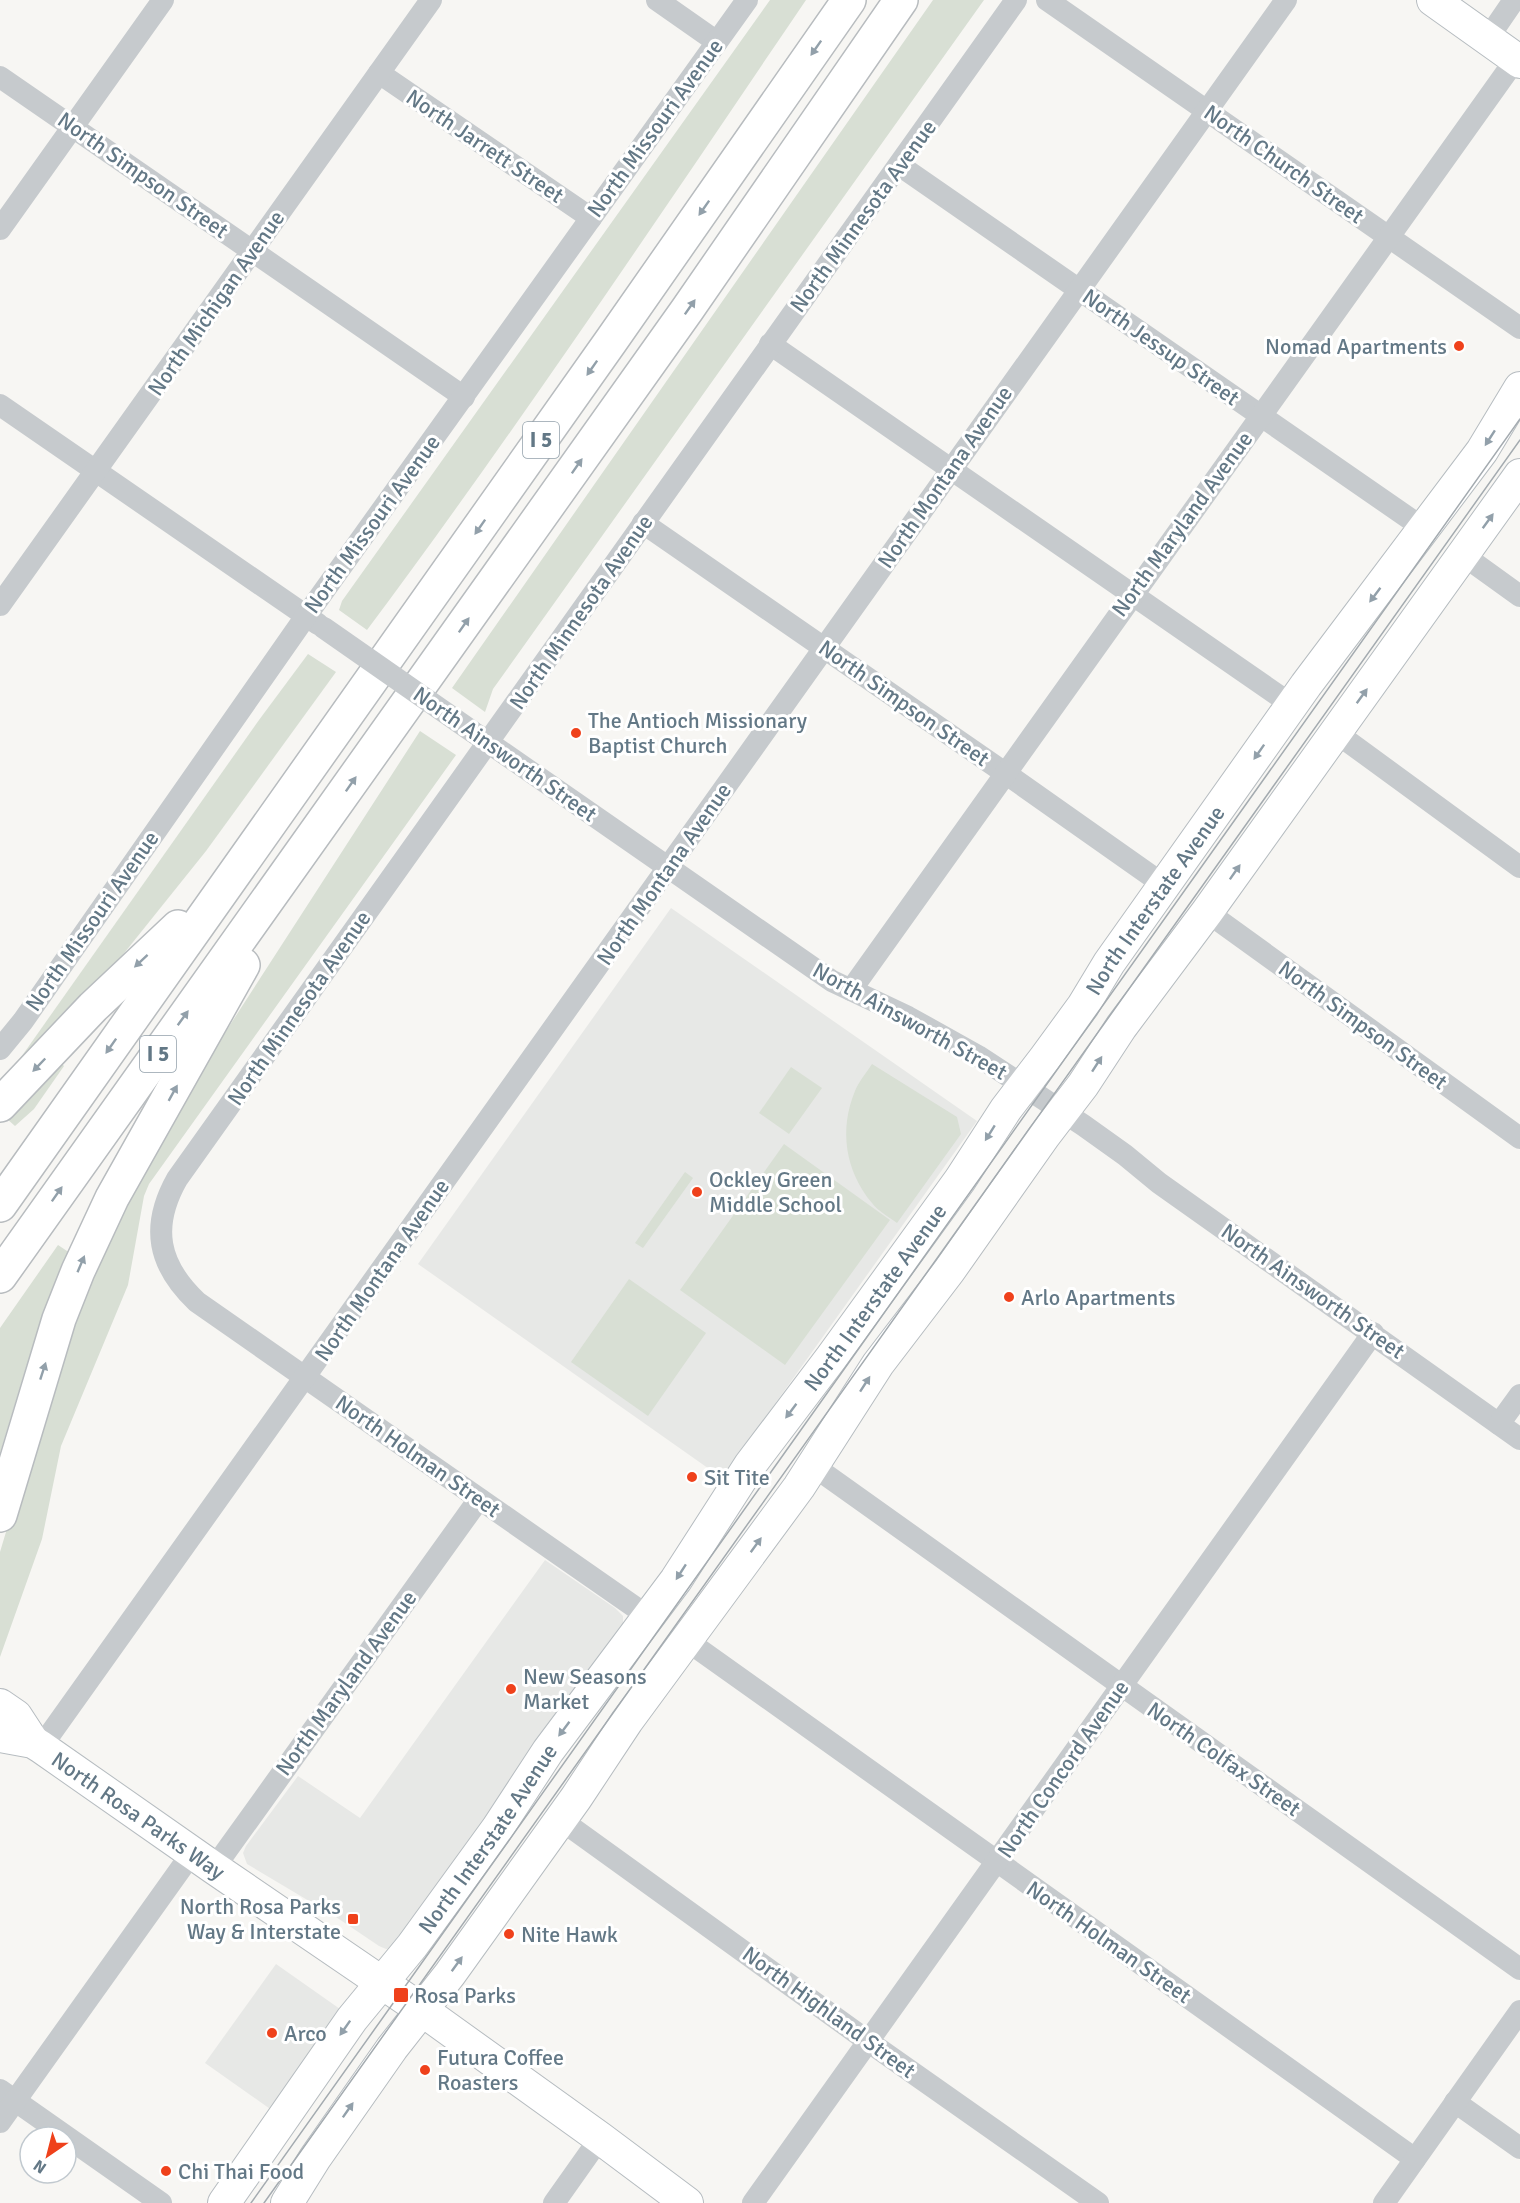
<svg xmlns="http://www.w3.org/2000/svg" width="1520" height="2203" font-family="Signika,sans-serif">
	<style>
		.built { fill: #e7e8e6 }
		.green { fill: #d8dfd4 }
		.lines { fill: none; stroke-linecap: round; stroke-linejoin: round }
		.secondary-casing { stroke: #b6bcc0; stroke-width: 34 }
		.highway-casing { stroke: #b8bcbf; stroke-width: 36 }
		.street { stroke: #c6cacd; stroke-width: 22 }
		.secondary { stroke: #fff; stroke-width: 32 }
		.highway { stroke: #fff; stroke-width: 33 }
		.tram { stroke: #a4abb0; stroke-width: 1.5 }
		.street-bridge { stroke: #c6cacd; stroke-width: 22 }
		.oneway { fill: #92a0aa }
		.poi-dot { fill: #ef411b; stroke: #fff; stroke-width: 2 }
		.labels { text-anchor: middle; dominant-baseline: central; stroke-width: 6; stroke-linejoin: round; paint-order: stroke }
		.shield { fill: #fff; stroke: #92a0aa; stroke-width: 1.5 }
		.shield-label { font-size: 21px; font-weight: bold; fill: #637886 }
		.street-label { font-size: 22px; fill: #637886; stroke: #fff }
		.poi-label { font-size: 22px; fill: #637886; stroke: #fff; text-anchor: start }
	</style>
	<rect width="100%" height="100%" fill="#f7f6f3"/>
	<g class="built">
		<path d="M671,908L977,1121L722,1478L418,1264Z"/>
		<path d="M545,1560L615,1608L623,1616V1626L393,1948L386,1949L379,1946L336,1917L247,1864L243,1853L246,1846L298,1776L360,1818Z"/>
		<path d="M276,1964L340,2009L330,2031L273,2111L205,2063Z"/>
	</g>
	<g class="green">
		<path d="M770,0H806C662,212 520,425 367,630L339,610L342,601Z"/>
		<path d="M933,0H984L493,689L485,712L452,688Z"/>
		<path d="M308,654L336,672L206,851L101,982L7,1077L259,720Z"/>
		<path d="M420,731L456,755L149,1184L144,1196L128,1285L61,1446L42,1539L0,1657V1552L32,1445L96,1257L144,1158Z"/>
		<path d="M62,1064L64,1066L34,1109L15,1126L6,1118L40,1082Z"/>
		<path d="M872,1064L957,1117L961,1134L897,1223C889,1217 878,1211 872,1203C845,1171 839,1129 855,1091C859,1081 867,1072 872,1064Z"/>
		<path d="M791,1067L822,1088L789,1134L759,1113Z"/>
		<path d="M784,1144L890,1220L785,1365L680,1290Z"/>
		<path d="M685,1172L693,1178L643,1248L635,1243Z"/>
		<path d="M58,1245L70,1253L40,1322L0,1453V1328Z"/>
		<path d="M629,1279L706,1333L648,1416L571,1362Z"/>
	</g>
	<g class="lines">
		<g class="secondary-casing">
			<g id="secondary">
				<path d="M1433,0L1520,62"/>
				<path d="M0,1705L16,1716L33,1742"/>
				<path id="s1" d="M0,1736L33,1742L41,1747L214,1868L422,2010L600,2138L687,2203"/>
				<path id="s2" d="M224,2203L352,2019L412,1946L497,1829L548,1751L676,1580L750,1465L831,1358L960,1180L1006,1109L1045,1058L1083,1006L1109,963L1306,685L1482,451L1520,388"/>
				<path d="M287,2203L315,2158L392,2048L450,1974L576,1798L627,1721L799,1487L878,1364L949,1271L1044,1136L1083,1085L1121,1027L1207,912L1520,475"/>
			</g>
		</g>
		<g class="highway-casing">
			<g id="highway">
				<path d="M0,1105L93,1007L178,927"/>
				<path d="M0,1205L611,341L849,0"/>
				<path d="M0,1276L687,310L901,0"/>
				<path d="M0,1515L59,1319L78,1271L112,1198L243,965"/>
			</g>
		</g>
		<g class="street">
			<path d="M657,0L717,42"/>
			<path d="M1047,0L1520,328"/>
			<path d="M1488,38L1514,0"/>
			<path d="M379,73L591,218"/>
			<path d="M0,77L464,397"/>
			<path d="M899,165L1423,528"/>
			<path d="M0,229L163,0"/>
			<path d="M770,344L1292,705"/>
			<path d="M0,405L318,624"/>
			<path d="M643,523L1005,773L1164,885"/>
			<path d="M1463,555L1520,596"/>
			<path d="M0,605L431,0"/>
			<path d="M1335,732L1520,867"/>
			<path d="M476,734L832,981L908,1017L978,1056L1083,1125L1125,1155L1159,1183L1520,1439"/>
			<path d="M1207,912L1520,1138"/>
			<path d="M851,990L1516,59"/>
			<path d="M0,1049L23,1021L306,616L747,0"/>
			<path d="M1499,1424L1520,1395"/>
			<path d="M812,1465L1520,1969"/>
			<path d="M649,1617L197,1302C158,1265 150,1227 177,1179L1016,0"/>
			<path d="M686,1640L1415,2159"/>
			<path d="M41,1747L1286,0"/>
			<path d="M561,1820L869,2042L1098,2203"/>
			<path d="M214,1868L479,1499"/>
			<path d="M0,2090L161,2203"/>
			<path d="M1455,2102L1520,2148"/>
			<path d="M0,2122L192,1853"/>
			<path d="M554,2203L600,2138"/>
			<path d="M753,2203L1373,1333"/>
			<path d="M1384,2203L1520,2011"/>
		</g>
		<use href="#secondary" class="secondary"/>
		<use href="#highway" class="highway"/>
		<g class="tram">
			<path d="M251,2203L1520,419"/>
			<path d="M264,2203L1520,440"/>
		</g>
		<path class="street-bridge" d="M324,628L473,732"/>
	</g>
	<defs><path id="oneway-solid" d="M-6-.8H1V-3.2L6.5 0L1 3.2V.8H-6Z" transform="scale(1.5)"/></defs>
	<g class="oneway">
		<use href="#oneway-solid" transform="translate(816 48) rotate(125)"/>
		<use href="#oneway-solid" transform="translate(704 208) rotate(125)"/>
		<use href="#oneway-solid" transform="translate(690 307) rotate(-55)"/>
		<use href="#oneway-solid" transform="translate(592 368) rotate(125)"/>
		<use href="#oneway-solid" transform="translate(1490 438) rotate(123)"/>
		<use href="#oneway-solid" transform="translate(577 466) rotate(-55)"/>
		<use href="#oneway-solid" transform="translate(1488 521) rotate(-54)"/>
		<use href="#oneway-solid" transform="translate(480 527) rotate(125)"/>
		<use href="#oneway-solid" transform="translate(1375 595) rotate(127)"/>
		<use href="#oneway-solid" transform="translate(464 625) rotate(-55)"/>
		<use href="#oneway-solid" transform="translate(1362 696) rotate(-54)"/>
		<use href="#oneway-solid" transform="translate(1259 752) rotate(125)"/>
		<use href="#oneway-solid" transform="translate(351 784) rotate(-55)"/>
		<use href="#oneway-solid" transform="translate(1235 872) rotate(-55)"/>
		<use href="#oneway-solid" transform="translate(141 961) rotate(137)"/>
		<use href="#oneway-solid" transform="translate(183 1018) rotate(-54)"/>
		<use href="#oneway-solid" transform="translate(111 1046) rotate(125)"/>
		<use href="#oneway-solid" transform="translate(1097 1064) rotate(-57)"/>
		<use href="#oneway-solid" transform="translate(39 1065) rotate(134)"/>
		<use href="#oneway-solid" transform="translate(173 1093) rotate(-61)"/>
		<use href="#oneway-solid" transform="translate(990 1133) rotate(122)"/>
		<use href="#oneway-solid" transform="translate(57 1194) rotate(-55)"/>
		<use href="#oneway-solid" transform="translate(81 1264) rotate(-67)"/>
		<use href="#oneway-solid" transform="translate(43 1371) rotate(-72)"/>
		<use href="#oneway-solid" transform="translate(865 1384) rotate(-57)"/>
		<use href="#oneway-solid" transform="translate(791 1411) rotate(127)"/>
		<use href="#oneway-solid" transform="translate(756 1545) rotate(-54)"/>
		<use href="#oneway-solid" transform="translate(681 1572) rotate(123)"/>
		<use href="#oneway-solid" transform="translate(564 1729) rotate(127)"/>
		<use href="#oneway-solid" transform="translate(457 1964) rotate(-54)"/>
		<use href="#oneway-solid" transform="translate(345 2028) rotate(125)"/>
		<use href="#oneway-solid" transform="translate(348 2110) rotate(-55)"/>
	</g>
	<g class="poi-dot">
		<circle cx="1459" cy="346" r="6"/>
		<circle cx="576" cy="733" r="6"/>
		<circle cx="697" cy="1192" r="6"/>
		<circle cx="1009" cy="1297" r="6"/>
		<circle cx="692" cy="1477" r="6"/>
		<circle cx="511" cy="1689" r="6"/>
		<rect x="347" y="1913" width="12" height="12" rx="3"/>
		<circle cx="509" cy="1934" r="6"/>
		<rect x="393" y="1987" width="16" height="16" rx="3"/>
		<circle cx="272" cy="2033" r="6"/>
		<circle cx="425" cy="2070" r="6"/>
		<circle cx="166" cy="2171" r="6"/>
	</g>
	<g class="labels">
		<g class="shield">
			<rect x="523" y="422" width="36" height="36" rx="4.5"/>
			<rect x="140" y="1036" width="36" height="36" rx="4.5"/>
		</g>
		<g class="shield-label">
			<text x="541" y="440">I 5</text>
			<text x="158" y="1054">I 5</text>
		</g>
		<g class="street-label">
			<text transform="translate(655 128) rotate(-54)">North Missouri Avenue</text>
			<text transform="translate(485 146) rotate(34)">North Jarrett Street</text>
			<text transform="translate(1284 164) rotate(35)">North Church Street</text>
			<text transform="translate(143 175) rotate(35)">North Simpson Street</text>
			<text transform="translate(863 216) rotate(-54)">North Minnesota Avenue</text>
			<text transform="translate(216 303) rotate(-55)">North Michigan Avenue</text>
			<text transform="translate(1161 347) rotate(35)">North Jessup Street</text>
			<text transform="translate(945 477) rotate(-55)">North Montana Avenue</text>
			<text transform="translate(372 524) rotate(-54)">North Missouri Avenue</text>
			<text transform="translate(1182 524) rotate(-54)">North Maryland Avenue</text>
			<text transform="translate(581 612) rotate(-55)">North Minnesota Avenue</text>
			<text transform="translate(904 703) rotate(35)">North Simpson Street</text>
			<text transform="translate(505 754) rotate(35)">North Ainsworth Street</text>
			<text transform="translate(664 874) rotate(-55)">North Montana Avenue</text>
			<text stroke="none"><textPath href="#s2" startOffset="1602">North Interstate Avenue</textPath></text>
			<text transform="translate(92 921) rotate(-55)">North Missouri Avenue</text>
			<text transform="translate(299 1008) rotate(-55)">North Minnesota Avenue</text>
			<text transform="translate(910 1021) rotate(29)">North Ainsworth Street</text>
			<text transform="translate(1363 1025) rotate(36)">North Simpson Street</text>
			<text transform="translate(382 1270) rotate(-55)">North Montana Avenue</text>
			<text transform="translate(1313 1291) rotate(35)">North Ainsworth Street</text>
			<text stroke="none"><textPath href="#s2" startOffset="1116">North Interstate Avenue</textPath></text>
			<text transform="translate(418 1456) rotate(35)">North Holman Street</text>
			<text transform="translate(346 1683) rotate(-54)">North Maryland Avenue</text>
			<text transform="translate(1224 1759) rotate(35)">North Colfax Street</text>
			<text transform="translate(1063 1769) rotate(-55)">North Concord Avenue</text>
			<text stroke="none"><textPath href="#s1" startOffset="162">North Rosa Parks Way</textPath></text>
			<text stroke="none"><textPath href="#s2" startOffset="450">North Interstate Avenue</textPath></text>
			<text transform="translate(1109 1942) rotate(35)">North Holman Street</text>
			<text transform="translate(829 2012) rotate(36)">North Highland Street</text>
		</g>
		<g class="poi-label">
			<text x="1447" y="346" text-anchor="end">Nomad Apartments</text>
			<text x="588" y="720">The Antioch Missionary<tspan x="588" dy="25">Baptist Church</tspan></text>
			<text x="709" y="1179">Ockley Green<tspan x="709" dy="25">Middle School</tspan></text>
			<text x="1021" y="1297">Arlo Apartments</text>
			<text x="704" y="1477">Sit Tite</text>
			<text x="523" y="1676">New Seasons<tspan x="523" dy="25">Market</tspan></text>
			<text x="341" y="1906" text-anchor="end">North Rosa Parks<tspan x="341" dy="25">Way &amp; Interstate</tspan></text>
			<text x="521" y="1934">Nite Hawk</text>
			<text x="414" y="1995">Rosa Parks</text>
			<text x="284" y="2033">Arco</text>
			<text x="437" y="2057">Futura Coffee<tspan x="437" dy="25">Roasters</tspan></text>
			<text x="178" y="2171">Chi Thai Food</text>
		</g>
	</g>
	<g transform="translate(48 2155) rotate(215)"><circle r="28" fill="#ffffff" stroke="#c1c9cf" stroke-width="1.5"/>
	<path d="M0-4.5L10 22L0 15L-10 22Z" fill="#ef411b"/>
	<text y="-9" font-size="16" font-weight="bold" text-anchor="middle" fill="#637886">N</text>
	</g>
</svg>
